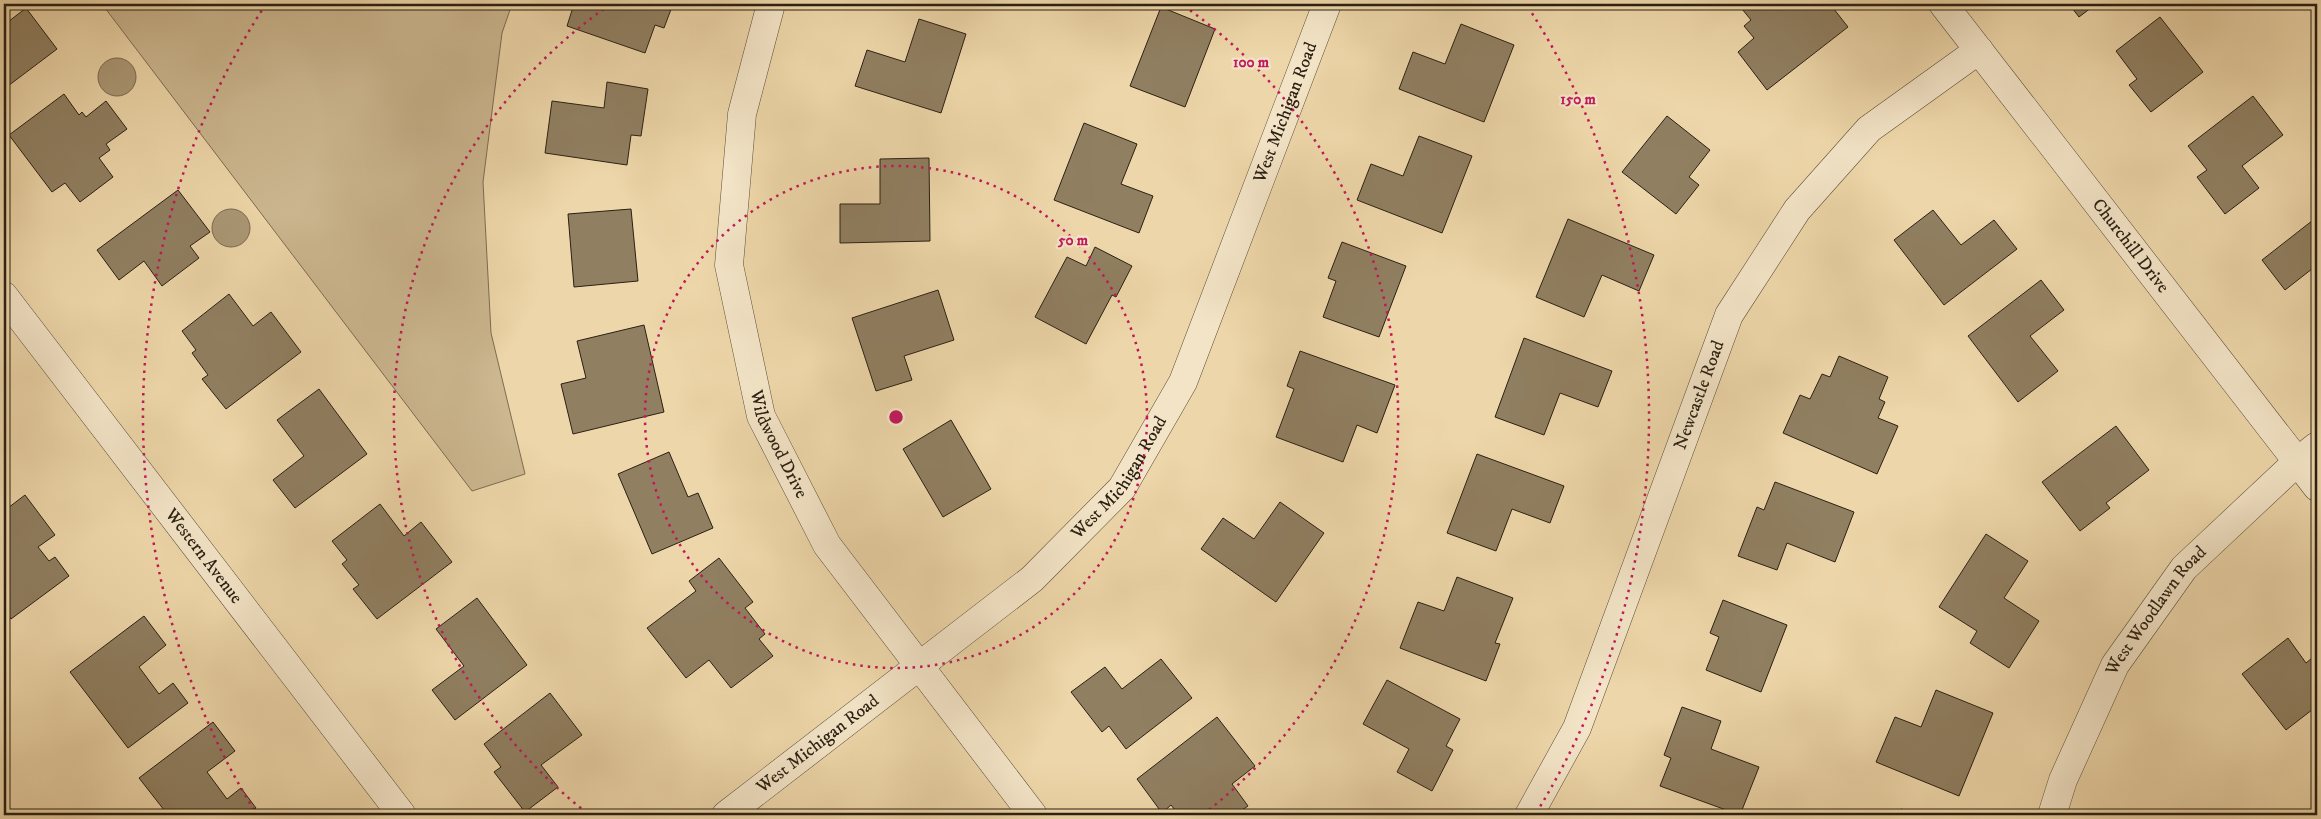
<svg xmlns="http://www.w3.org/2000/svg" width="2321" height="819" font-family="'IM FELL DW Pica',serif">
	<style>
		.green { fill: #ccb790; stroke: #7c6c52 }
		.water { fill: #ab9876; stroke: #78684e }
		.building { fill: #907f61; stroke: #2b2013 }
		.lines { fill: none; stroke-linecap: round; stroke-linejoin: round }
		.minor-casing { stroke: #5c4e38; stroke-width: 29 }
		.minor { stroke: #f3e4c7; stroke-width: 28 }
		.ring { fill: none; stroke: #c2185b; stroke-width: 2.5; stroke-dasharray: 2.5 5 }
		.labels { text-anchor: middle; dominant-baseline: central; stroke-width: 4.5; stroke-linejoin: round; paint-order: stroke }
		.street-label { font-size: 18px; fill: #2b2013; stroke: #f3e4c7 }
		.centre { fill: #c2185b; stroke: #f3e4c7; stroke-width: 2.5 }
		.ring-label { font-size: 15px; text-anchor: middle; font-weight: bold; fill: #c2185b; stroke: #f3e4c7; stroke-width: 4.5; stroke-linejoin: round; paint-order: stroke }
	</style>
	<rect width="100%" height="100%" fill="#edd6a9"/>
	<filter id="stains"><feTurbulence type="fractalNoise" baseFrequency=".004" numOctaves="4"/><feColorMatrix values="0 0 0 0 .2 0 0 0 0 .09 0 0 0 0 .02 0 0 0 .5 -.17"/></filter>
	<radialGradient id="worn" r=".72"><stop offset=".6" stop-color="#630" stop-opacity="0"/><stop offset="1" stop-color="#630" stop-opacity=".3"/></radialGradient>
	<path class="green" d="M102,4H512L502,33L483,182L491,333L525,474L472,491Z"/>
	<g class="water">
		<circle cx="117" cy="77" r="19"/>
		<circle cx="231" cy="228" r="19"/>
	</g>
	<g class="building">
		<path d="M574,4H673L664,28L655,25L645,53L567,26Z"/>
		<path d="M1738,4H1830L1848,27L1767,90L1738,52L1754,38L1744,26L1751,20Z"/>
		<path d="M2069,4H2096L2079,17Z"/>
		<path d="M1161,7L1215,29L1185,107L1130,86Z"/>
		<path d="M26,8L57,49L4,89V25Z"/>
		<path d="M2160,17L2203,72L2151,112L2129,85L2137,79L2116,51Z"/>
		<path d="M919,19L966,34L941,113L855,86L867,50L905,62Z"/>
		<path d="M1461,24L1514,45L1484,122L1399,89L1413,52L1445,64Z"/>
		<path d="M607,82L648,89L641,136L631,135L627,165L545,153L552,101L604,108Z"/>
		<path d="M64,94L79,115L82,112L86,117L106,101L127,129L106,144L110,150L99,158L113,177L80,202L65,183L52,192L9,135Z"/>
		<path d="M2253,96L2283,135L2242,166L2259,188L2225,214L2197,177L2207,170L2188,146Z"/>
		<path d="M1667,116L1710,150L1689,177L1699,185L1676,214L1622,172Z"/>
		<path d="M1084,123L1137,144L1121,184L1153,196L1139,233L1054,200Z"/>
		<path d="M1419,136L1472,156L1442,233L1357,200L1371,164L1403,176Z"/>
		<path d="M929,158L930,241L840,243V204H880V159Z"/>
		<path d="M178,190L210,232L190,246L199,258L162,286L144,261L119,280L97,250Z"/>
		<path d="M631,209L638,281L574,287L568,214Z"/>
		<path d="M1933,210L1961,245L1994,220L2017,249L1944,305L1894,240Z"/>
		<path d="M2317,217V265L2285,290L2262,260Z"/>
		<path d="M1568,219L1654,255L1639,291L1602,275L1584,317L1536,297Z"/>
		<path d="M1342,242L1406,266L1379,337L1323,317L1336,281L1328,278Z"/>
		<path d="M1095,247L1132,266L1116,297L1112,295L1086,344L1035,317L1067,257L1086,266Z"/>
		<path d="M2041,280L2064,310L2030,336L2058,371L2018,402L1968,336Z"/>
		<path d="M938,290L954,340L904,356L912,380L876,391L852,318Z"/>
		<path d="M229,294L253,326L271,312L301,352L226,409L202,379L208,375L192,353L196,350L182,331Z"/>
		<path d="M644,325L664,412L573,434L561,384L586,378L577,341Z"/>
		<path d="M1524,338L1612,371L1598,407L1560,393L1544,435L1495,417Z"/>
		<path d="M1300,351L1395,385L1377,433L1357,425L1343,462L1276,437L1294,389L1287,386Z"/>
		<path d="M1839,356L1888,377L1879,399L1885,402L1878,418L1898,426L1877,474L1783,433L1800,395L1810,399L1822,374L1830,377Z"/>
		<path d="M319,389L367,454L295,508L273,480L304,456L277,420Z"/>
		<path d="M951,420L991,489L943,517L903,449Z"/>
		<path d="M2116,426L2149,470L2106,503L2110,508L2080,531L2042,482Z"/>
		<path d="M669,452L688,497L698,493L713,528L652,554L618,474Z"/>
		<path d="M1477,454L1564,486L1550,523L1512,509L1496,551L1447,533Z"/>
		<path d="M1775,482L1854,512L1835,562L1787,543L1777,570L1738,556L1757,507L1764,510Z"/>
		<path d="M25,495L55,535L38,547L49,561L55,557L69,576L11,619L4,609V511Z"/>
		<path d="M1280,502L1324,533L1276,602L1201,549L1223,518L1254,539Z"/>
		<path d="M380,504L404,536L421,522L452,562L377,619L353,589L359,585L342,564L347,560L332,541Z"/>
		<path d="M1986,534L2028,561L2004,598L2039,621L2009,668L1970,643L1977,631L1939,607Z"/>
		<path d="M719,558L753,602L745,608L765,634L759,639L773,656L731,688L709,660L686,678L647,628L696,591L689,581Z"/>
		<path d="M1457,577L1513,598L1495,643L1500,644L1486,681L1400,648L1418,602L1444,611Z"/>
		<path d="M477,598L527,665L455,720L432,690L464,666L436,629Z"/>
		<path d="M1723,600L1787,625L1761,692L1706,670L1719,637L1710,633Z"/>
		<path d="M144,616L166,645L139,667L159,694L173,683L188,703L128,748L70,672Z"/>
		<path d="M2288,638L2306,663L2317,654V706L2286,730L2242,674Z"/>
		<path d="M1161,659L1192,698L1126,749L1109,726L1102,732L1071,692L1105,667L1122,689Z"/>
		<path d="M1387,680L1460,719L1446,746L1453,750L1432,791L1397,772L1409,749L1363,724Z"/>
		<path d="M1936,690L1993,713L1959,796L1876,762L1895,717L1921,727Z"/>
		<path d="M550,693L582,735L541,765L558,787L525,812L494,772L501,767L484,744Z"/>
		<path d="M1682,707L1721,721L1711,749L1759,767L1740,815L1660,786L1671,758L1664,755Z"/>
		<path d="M1217,717L1255,766L1232,784L1248,806L1235,815H1179L1171,805L1162,813L1137,779Z"/>
		<path d="M213,722L235,751L207,772L227,799L241,788L256,808L247,815H168L139,778Z"/>
		<path d="M1901,809L1922,815H1899Z"/>
	</g>
	<g class="lines">
		<g class="minor-casing">
			<g id="minor">
				<path id="s1" d="M771,4L742,114L729,265L761,416L827,545L1033,815"/>
				<path id="s2" d="M1943,4L2317,487"/>
				<path id="s3" d="M4,296L402,815"/>
				<path id="s4" d="M726,815L1032,579L1122,488L1183,382L1327,4"/>
				<path id="s5" d="M1529,815L1577,728L1729,315L1797,210L1869,129L1979,50"/>
				<path id="s6" d="M2052,815L2063,780L2115,665L2184,568L2298,461L2317,446"/>
			</g>
		</g>
		<use href="#minor" class="minor"/>
	</g>
	<g class="ring">
		<circle cx="896" cy="417" r="251"/>
		<path d="M587 813A502 502 0 0 1 608 6M1184 6A502 502 0 0 1 1205 813"/>
		<path d="M254 810A753 753 0 0 1 264 7M1528 7A753 753 0 0 1 1538 810"/>
	</g>
	<g class="labels">
		<g class="street-label">
			<text stroke="none"><textPath href="#s4" startOffset="925">West Michigan Road</textPath></text>
			<text stroke="none"><textPath href="#s2" startOffset="306">Churchill Drive</textPath></text>
			<text stroke="none"><textPath href="#s5" startOffset="454">Newcastle Road</textPath></text>
			<text stroke="none"><textPath href="#s1" startOffset="452">Wildwood Drive</textPath></text>
			<text stroke="none"><textPath href="#s4" startOffset="521">West Michigan Road</textPath></text>
			<text stroke="none"><textPath href="#s3" startOffset="328">Western Avenue</textPath></text>
			<text stroke="none"><textPath href="#s6" startOffset="231">West Woodlawn Road</textPath></text>
			<text stroke="none"><textPath href="#s4" startOffset="116">West Michigan Road</textPath></text>
		</g>
	</g>
	<circle cx="896" cy="417" r="8" class="centre"/>
	<g class="ring-label">
		<text x="1251" y="67">100 m</text>
		<text x="1578" y="104">150 m</text>
		<text x="1073" y="245">50 m</text>
	</g>
	<rect width="2321" height="819" fill="none" stroke="#edd6a9" stroke-width="20"/>
	<rect x="5" y="5" width="2311" height="809" fill="none" stroke="#2b2013" stroke-width="2.5"/>
	<rect x="10" y="10" width="2301" height="799" fill="none" stroke="#2b2013"/>
	<rect width="100%" height="100%" filter="url(#stains)"/>
	<rect width="100%" height="100%" fill="url(#worn)"/>
</svg>
